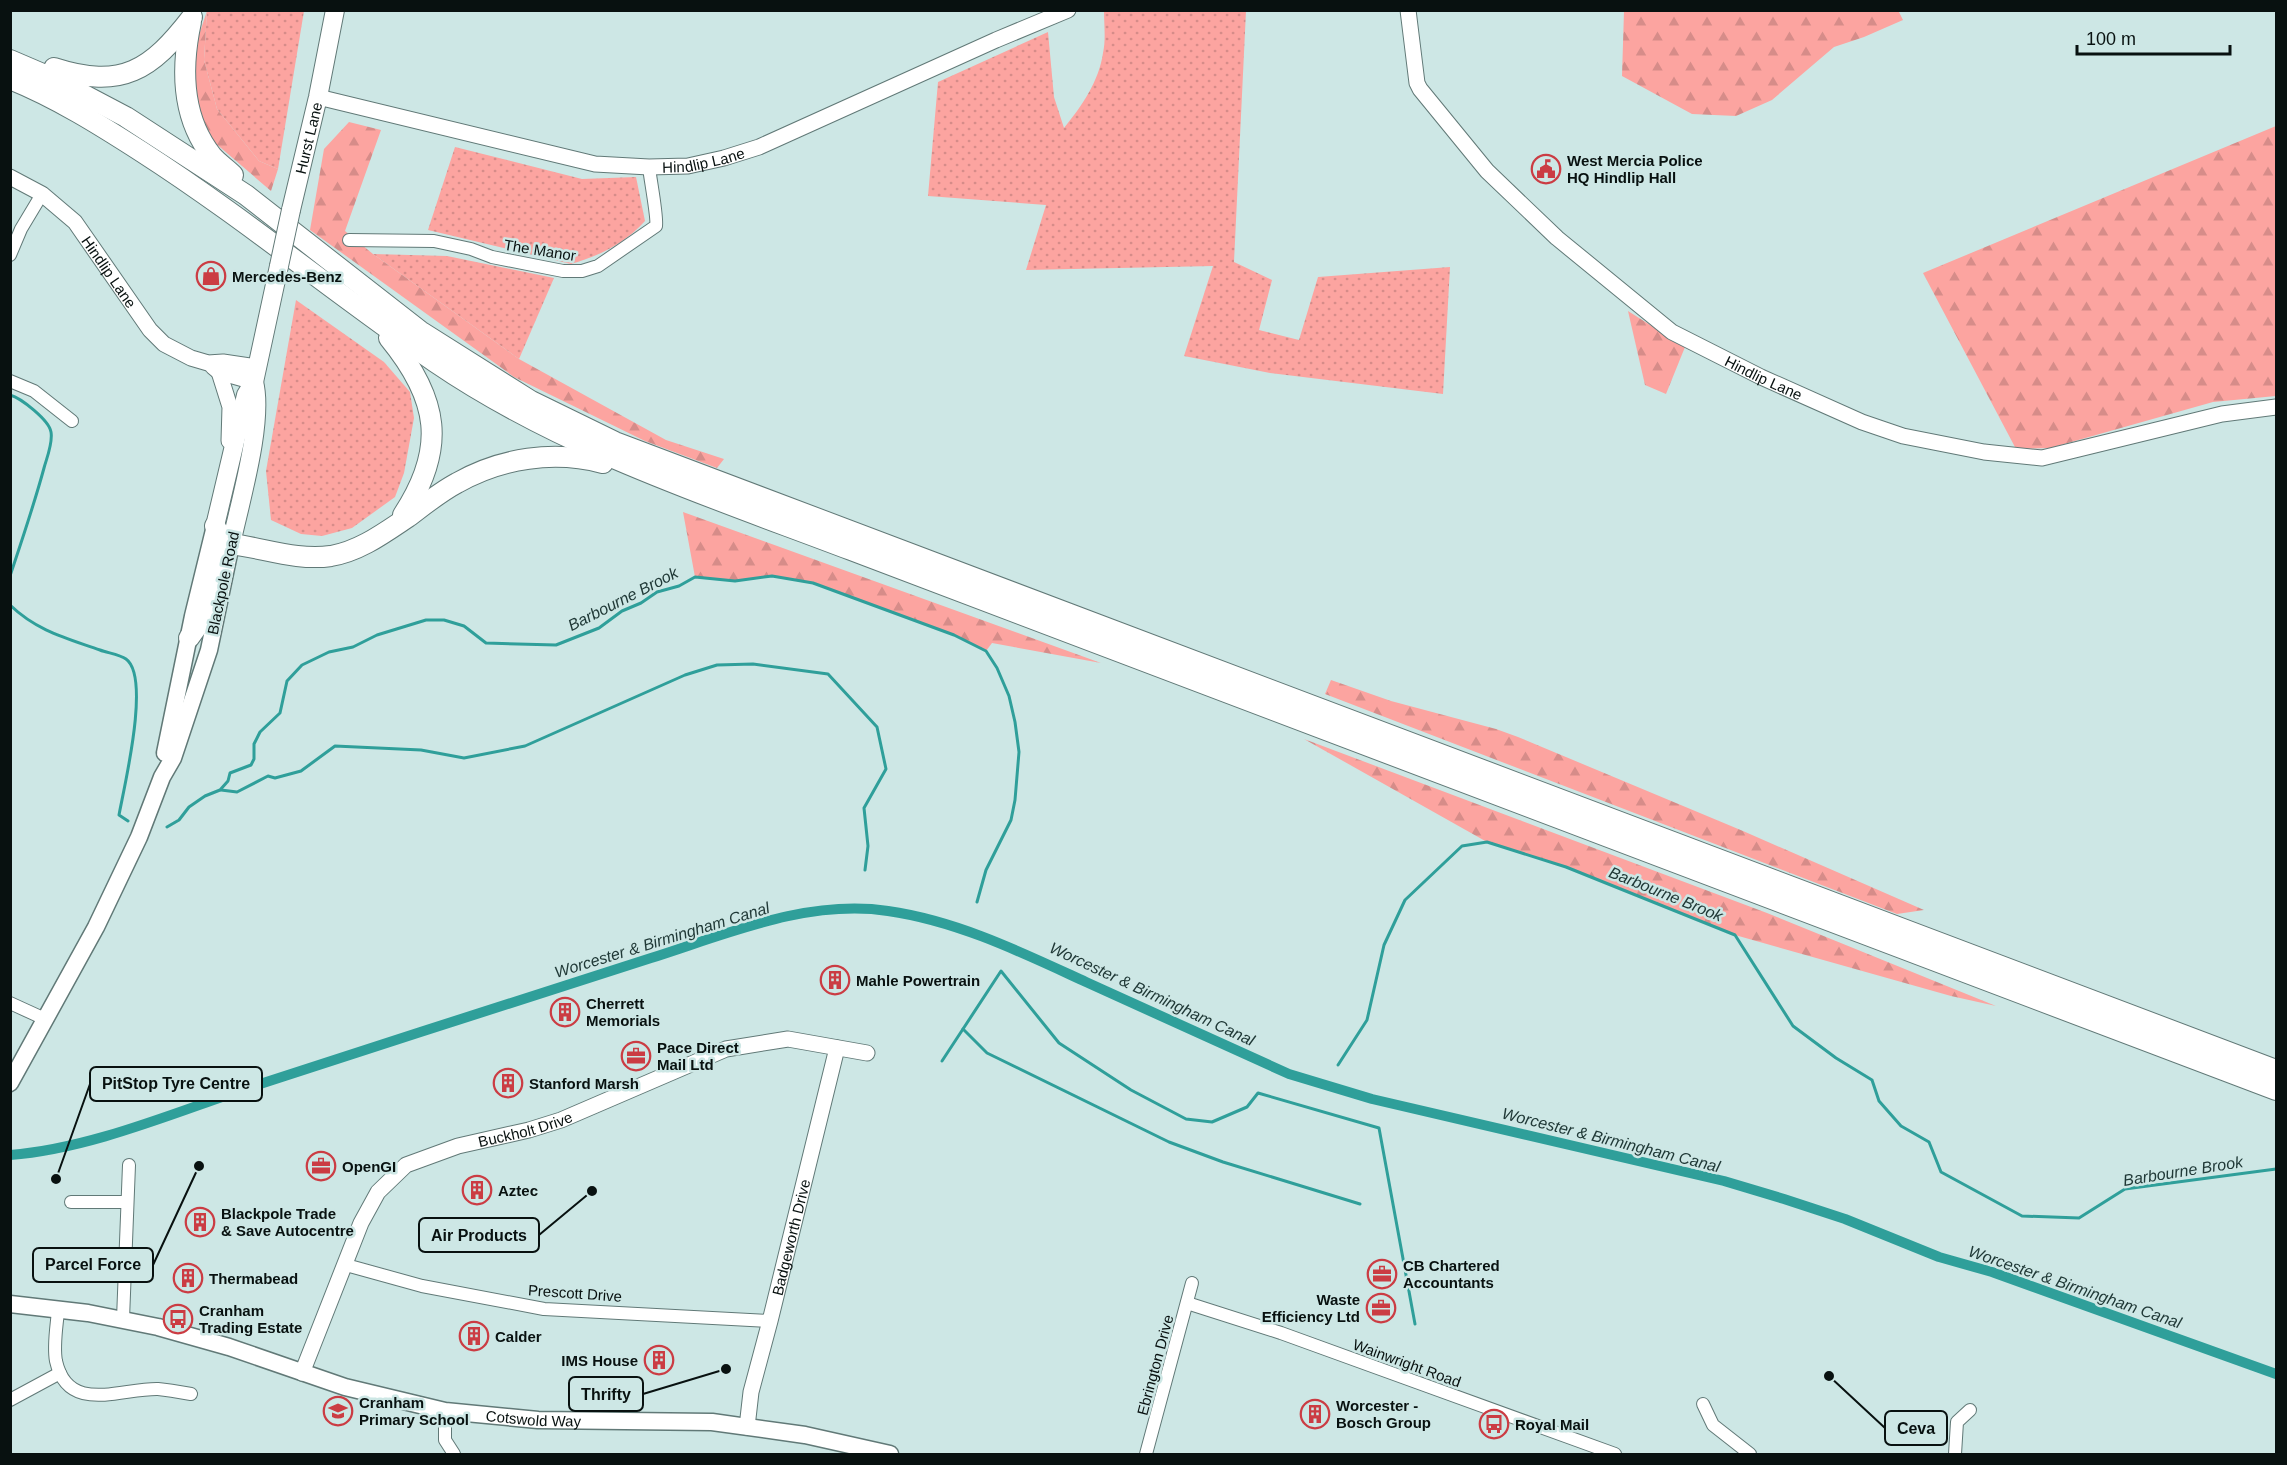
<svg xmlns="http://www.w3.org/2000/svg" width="2287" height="1465" font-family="Helvetica,sans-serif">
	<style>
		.green { fill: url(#green-dots) }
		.forest { fill: url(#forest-firs) }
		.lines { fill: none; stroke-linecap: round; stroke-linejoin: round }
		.stream { stroke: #2f9f9a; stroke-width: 3 }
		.canal { stroke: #2f9f9a; stroke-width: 10 }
		.minor-casing { stroke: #617977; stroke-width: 14 }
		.tertiary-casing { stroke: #617977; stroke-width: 17 }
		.secondary-casing { stroke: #617977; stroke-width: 19 }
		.primary-casing { stroke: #617977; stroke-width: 20 }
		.trunk-casing { stroke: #617977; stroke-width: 22 }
		.minor { stroke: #fff; stroke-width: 12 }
		.tertiary { stroke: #fff; stroke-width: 15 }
		.secondary { stroke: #fff; stroke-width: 16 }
		.primary { stroke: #fff; stroke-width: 18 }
		.trunk { stroke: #fff; stroke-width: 20 }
		.primary-bridge-casing { stroke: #617977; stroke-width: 20; stroke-linecap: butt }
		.primary-bridge { stroke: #fff; stroke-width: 18 }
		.labels { text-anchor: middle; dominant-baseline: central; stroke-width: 5; stroke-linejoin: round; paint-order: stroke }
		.street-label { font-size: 15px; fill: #081110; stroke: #cde7e5 }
		.poi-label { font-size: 15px; font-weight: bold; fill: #081110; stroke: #cde7e5; text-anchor: start }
		.water-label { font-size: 16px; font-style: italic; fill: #203937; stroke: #cde7e5 }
		.leader { fill: none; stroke: #081110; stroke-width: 2 }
		.callout-dot { fill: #081110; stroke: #cde7e5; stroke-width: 2 }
		.callout { fill: #cde7e5; stroke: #081110; stroke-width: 2 }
		.callout-label { font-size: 16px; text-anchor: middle; font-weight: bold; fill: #081110 }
	</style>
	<defs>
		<pattern id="green-dots" width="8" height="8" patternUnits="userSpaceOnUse" patternTransform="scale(1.5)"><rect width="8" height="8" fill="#fca4a0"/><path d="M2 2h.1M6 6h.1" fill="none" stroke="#d68c89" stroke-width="1.8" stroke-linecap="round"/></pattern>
		<pattern id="forest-firs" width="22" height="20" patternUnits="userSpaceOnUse" patternTransform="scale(1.5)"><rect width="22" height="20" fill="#fca4a0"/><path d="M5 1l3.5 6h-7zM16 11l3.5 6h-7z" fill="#d68c89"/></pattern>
	</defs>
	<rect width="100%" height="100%" fill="#cde7e5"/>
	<g class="green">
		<path d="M207,11H304L278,169L259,161L217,109L204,60Z"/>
		<path d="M1104,11H1246L1234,262L1272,280L1259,330L1299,340L1318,277L1450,267L1443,394L1270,373L1184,356L1213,266L1026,270L1046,205L928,196L938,82L1048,32L1054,97L1064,128C1082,106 1099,81 1103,53C1106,40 1104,24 1104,11Z"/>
		<path d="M455,147L582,179L636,177L645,221C624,244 601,255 571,264L428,230Z"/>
		<path d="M373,254L447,256L554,278L519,359Z"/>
		<path d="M296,300L384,362L410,392L414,418L404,473L395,497L352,528L322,536L301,534L271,520L266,471Z"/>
	</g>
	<g class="forest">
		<path d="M1898,10L1903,20L1864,37L1834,47L1772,100L1736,116L1692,114L1622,76L1624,11Z"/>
		<path d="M207,11L204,60L217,109L259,161L278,169L271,191L214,142L197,107L193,53Z"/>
		<path d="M349,122L381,130L345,231L373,254L519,359L666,440L724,459L717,468L645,441L514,377L310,230L324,149Z"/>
		<path d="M2276,126V396L2213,402L2050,448L2016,449L1923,273Z"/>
		<path d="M1628,311L1685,347L1666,394L1645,385Z"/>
		<path d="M683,512L1101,663L992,643L986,651L954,635L813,583L772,576L735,581L695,577Z"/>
		<path d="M1331,680L1391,701L1496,729L1518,737L1743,831L1924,910L1897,914L1325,694Z"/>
		<path d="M1304,739L1767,913L1996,1006L1951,996L1735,935L1566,867L1487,842Z"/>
	</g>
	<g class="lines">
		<g class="stream">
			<path d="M10,395C21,398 49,420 51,432C53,443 47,457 44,468C34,505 22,540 10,576"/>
			<path d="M10,605C37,631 66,638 100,650C107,653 119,654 126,659C151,677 124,787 119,815L128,821"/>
			<path d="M221,790L237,792L268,776L275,778L301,771L335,746L421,750L464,758L525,746L685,675L717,665L753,664L828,674L877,727L886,769L864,808L868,846L865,870"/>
			<path d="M167,827L179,820L189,807L205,796L220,790L228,781L230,773L251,765L254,759V744L260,732L280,713L287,681L302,665L329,652L353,647L377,635L426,620H444L464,626L486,643L556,645L599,628L622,611L641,603L657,592L679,586L695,577L735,581L772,576L813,583L954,635L986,651L997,668L1009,696L1015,722L1019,752L1015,800L1011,820L986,870L977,902"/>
			<path d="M942,1061L963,1029"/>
			<path d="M1338,1065L1367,1020L1384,945L1405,900L1462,846L1487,842L1566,867L1735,935L1793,1026L1836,1058L1872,1080L1879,1101L1901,1126L1929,1142L1941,1172L2022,1216L2079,1218L2125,1189L2276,1169"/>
			<path d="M1360,1204L1223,1162L1169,1142L987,1053L963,1029L1001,971L1059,1043L1131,1090L1186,1119L1212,1122L1247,1107L1258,1093L1379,1128L1415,1324"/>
		</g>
		<path class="canal" d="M10,1155C88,1149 171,1114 245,1089C380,1045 516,1001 651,958C727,934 807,899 888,911C958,921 1023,953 1086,982C1153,1013 1221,1043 1289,1074L1372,1099L1724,1181L1784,1199L1845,1219L1939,1257L1992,1272L2276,1374"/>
		<g class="minor-casing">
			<g id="minor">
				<path d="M349,240L434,241L471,249L492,257L563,271H582L598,266L656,226C658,219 650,178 649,167"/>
				<path d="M10,255L21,229L42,194"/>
				<path d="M10,381L34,391L72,421"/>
				<path d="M10,1003L45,1019"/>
				<path d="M71,1202H127"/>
				<path d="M346,1265L422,1286L544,1309L770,1321"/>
				<path d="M1187,1303L1281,1333L1615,1454"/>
				<path d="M58,1310C57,1325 53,1345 56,1361C68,1415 121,1388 158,1389C169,1390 180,1392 191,1394"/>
				<path d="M123,1319L129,1165"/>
				<path d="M10,1400L60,1373"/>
				<path d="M1703,1404L1713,1425L1750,1454"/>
				<path d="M445,1411V1440L454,1454"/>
				<path d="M1146,1454L1192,1283"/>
				<path d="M1955,1454L1957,1422L1970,1410"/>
			</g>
		</g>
		<g class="tertiary-casing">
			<g id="tertiary">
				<path id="s1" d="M1408,10L1417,83L1420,89L1487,171L1557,238L1672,332L1761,377L1862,422L1903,436L1984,452L2042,458L2222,414L2276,407"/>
				<path id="s2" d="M318,97L595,164L649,167L688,166L724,158L759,147L996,40L1068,10"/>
				<path id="s3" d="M10,177L42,194L75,222L150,330L164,344L191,358L208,363L223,362L258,367"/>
				<path d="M213,367L219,372L254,382"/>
				<path d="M219,372L230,407L229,441"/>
				<path id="s4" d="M302,1373L361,1223L378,1192L406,1165L458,1146L529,1130L561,1120L726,1049L788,1039L867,1053"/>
				<path id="s5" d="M747,1427L751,1392L770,1321L837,1048"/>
			</g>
		</g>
		<g class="secondary-casing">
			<g id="secondary">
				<path d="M165,753L193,616L215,526"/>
				<path d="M10,1083L96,927L139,837L162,777L173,758L209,650L231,544"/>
				<path id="s6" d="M10,1304L88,1313L158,1327L229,1347L345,1387L445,1411L538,1420L712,1422L805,1435L890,1454"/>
			</g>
		</g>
		<g class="primary-casing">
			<g id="primary">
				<path id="s7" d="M291,210L318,97L335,10"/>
				<path d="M215,526L246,395L254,382L279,266"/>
				<path d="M231,544C240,502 264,421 254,382"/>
			</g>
		</g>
		<g class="trunk-casing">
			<g id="trunk">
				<path d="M191,22C181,68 181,117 212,156C218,163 226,168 233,175"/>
				<path d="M10,60L52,78L126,117L246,195L420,331L531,401L615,442L2276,1070"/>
				<path d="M54,68C122,90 151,70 192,17"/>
				<path d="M10,79C57,98 100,125 142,152C243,217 336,294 435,362C561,448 709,496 851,550L2276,1090"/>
				<path d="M389,338C439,399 447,448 403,515"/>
				<path d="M215,526L222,539L231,544C264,548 297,561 331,556C360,551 384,533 408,517C424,505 440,492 457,483C501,458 554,450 603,463"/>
				<path d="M189,638L202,620L218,556L221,550L231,544"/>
			</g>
		</g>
		<use href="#minor" class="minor"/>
		<use href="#tertiary" class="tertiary"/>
		<use href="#secondary" class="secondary"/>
		<use href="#primary" class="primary"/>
		<use href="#trunk" class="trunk"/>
		<g class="primary-bridge-casing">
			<path id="primary-bridge" d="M279,266L291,210"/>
		</g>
		<use href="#primary-bridge" class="primary-bridge"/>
	</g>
	<defs>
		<g id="civic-ring" transform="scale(1.5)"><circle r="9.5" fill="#cde7e5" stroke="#cb3c43" stroke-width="1.5"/><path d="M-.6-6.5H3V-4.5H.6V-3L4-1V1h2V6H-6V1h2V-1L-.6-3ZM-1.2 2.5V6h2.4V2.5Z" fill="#cb3c43"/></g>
		<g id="shop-ring" transform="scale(1.5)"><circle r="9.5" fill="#cde7e5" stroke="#cb3c43" stroke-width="1.5"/><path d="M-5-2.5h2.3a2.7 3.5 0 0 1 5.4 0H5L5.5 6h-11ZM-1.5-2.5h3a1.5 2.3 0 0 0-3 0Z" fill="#cb3c43"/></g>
		<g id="building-ring" transform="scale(1.5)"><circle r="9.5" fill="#cde7e5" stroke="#cb3c43" stroke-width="1.5"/><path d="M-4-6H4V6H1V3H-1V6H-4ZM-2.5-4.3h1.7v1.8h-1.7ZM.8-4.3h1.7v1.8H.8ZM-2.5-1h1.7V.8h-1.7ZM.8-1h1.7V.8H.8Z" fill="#cb3c43"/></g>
		<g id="office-ring" transform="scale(1.5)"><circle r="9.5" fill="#cde7e5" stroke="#cb3c43" stroke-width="1.5"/><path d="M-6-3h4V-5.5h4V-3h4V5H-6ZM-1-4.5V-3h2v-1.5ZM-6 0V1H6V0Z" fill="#cb3c43"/></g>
		<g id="bus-ring" transform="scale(1.5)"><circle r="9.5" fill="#cde7e5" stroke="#cb3c43" stroke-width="1.5"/><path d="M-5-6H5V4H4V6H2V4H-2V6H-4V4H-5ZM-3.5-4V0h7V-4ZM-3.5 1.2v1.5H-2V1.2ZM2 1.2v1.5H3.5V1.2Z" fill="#cb3c43"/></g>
		<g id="school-ring" transform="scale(1.5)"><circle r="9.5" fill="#cde7e5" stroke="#cb3c43" stroke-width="1.5"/><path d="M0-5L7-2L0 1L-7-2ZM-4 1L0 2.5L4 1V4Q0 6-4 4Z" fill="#cb3c43"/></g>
	</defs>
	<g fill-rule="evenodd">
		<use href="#civic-ring" x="1546" y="169"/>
		<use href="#shop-ring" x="211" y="276"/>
		<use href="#building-ring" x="835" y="980"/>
		<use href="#building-ring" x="565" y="1012"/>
		<use href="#office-ring" x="636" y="1056"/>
		<use href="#building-ring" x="508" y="1083"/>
		<use href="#office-ring" x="321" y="1166"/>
		<use href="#building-ring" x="477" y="1190"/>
		<use href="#building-ring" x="200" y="1222"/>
		<use href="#office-ring" x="1382" y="1274"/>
		<use href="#building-ring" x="188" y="1278"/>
		<use href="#office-ring" x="1381" y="1308"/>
		<use href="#bus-ring" x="178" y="1319"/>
		<use href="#building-ring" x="474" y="1336"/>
		<use href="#building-ring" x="659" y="1360"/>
		<use href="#school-ring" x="338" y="1411"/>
		<use href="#building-ring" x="1315" y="1414"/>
		<use href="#bus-ring" x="1494" y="1424"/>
	</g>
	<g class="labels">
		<g class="street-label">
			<text stroke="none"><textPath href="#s7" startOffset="74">Hurst Lane</textPath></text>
			<text stroke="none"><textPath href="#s2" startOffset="394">Hindlip Lane</textPath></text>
			<text transform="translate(540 250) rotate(9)">The Manor</text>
			<text stroke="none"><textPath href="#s3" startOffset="140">Hindlip Lane</textPath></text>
			<text stroke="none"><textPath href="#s1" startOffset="534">Hindlip Lane</textPath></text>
			<text transform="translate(223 583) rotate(-78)">Blackpole Road</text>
			<text stroke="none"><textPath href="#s4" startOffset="360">Buckholt Drive</textPath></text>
			<text stroke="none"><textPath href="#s5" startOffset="195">Badgeworth Drive</textPath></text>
			<text transform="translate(575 1293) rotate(4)">Prescott Drive</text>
			<text transform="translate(1407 1363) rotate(20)">Wainwright Road</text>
			<text transform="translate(1155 1365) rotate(-75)">Ebrington Drive</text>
			<text stroke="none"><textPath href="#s6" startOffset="538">Cotswold Way</textPath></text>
		</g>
		<g class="poi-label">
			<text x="1567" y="160">West Mercia Police<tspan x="1567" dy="17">HQ Hindlip Hall</tspan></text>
			<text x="232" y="276">Mercedes-Benz</text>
			<text x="856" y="980">Mahle Powertrain</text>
			<text x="586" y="1003">Cherrett<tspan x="586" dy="17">Memorials</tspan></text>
			<text x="657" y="1047">Pace Direct<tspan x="657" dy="17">Mail Ltd</tspan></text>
			<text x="529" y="1083">Stanford Marsh</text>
			<text x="342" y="1166">OpenGI</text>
			<text x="498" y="1190">Aztec</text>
			<text x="221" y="1213">Blackpole Trade<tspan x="221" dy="17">&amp; Save Autocentre</tspan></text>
			<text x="1403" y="1265">CB Chartered<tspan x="1403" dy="17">Accountants</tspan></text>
			<text x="209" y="1278">Thermabead</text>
			<text x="1360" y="1299" text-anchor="end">Waste<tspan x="1360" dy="17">Efficiency Ltd</tspan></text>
			<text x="199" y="1310">Cranham<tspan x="199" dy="17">Trading Estate</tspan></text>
			<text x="495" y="1336">Calder</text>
			<text x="638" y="1360" text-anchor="end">IMS House</text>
			<text x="359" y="1402">Cranham<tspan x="359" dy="17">Primary School</tspan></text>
			<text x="1336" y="1405">Worcester -<tspan x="1336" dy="17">Bosch Group</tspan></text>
			<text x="1515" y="1424">Royal Mail</text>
		</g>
		<g class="water-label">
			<text transform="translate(623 599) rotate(-27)">Barbourne Brook</text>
			<text transform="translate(1666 894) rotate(22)">Barbourne Brook</text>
			<text transform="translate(662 940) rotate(-17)">Worcester &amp; Birmingham Canal</text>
			<text transform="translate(1152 994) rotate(25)">Worcester &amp; Birmingham Canal</text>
			<text transform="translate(1611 1140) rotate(14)">Worcester &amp; Birmingham Canal</text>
			<text transform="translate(2183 1171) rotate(-9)">Barbourne Brook</text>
			<text transform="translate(2075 1287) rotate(19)">Worcester &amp; Birmingham Canal</text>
		</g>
	</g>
	<path class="leader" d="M56 1179L90 1084M592 1191L539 1235M199 1166L153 1265M726 1369L643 1394M1829 1376L1885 1428"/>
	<g class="callout-dot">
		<circle cx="56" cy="1179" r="6"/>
		<circle cx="592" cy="1191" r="6"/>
		<circle cx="199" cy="1166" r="6"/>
		<circle cx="726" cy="1369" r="6"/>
		<circle cx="1829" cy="1376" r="6"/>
	</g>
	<g class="callout">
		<rect x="90" y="1067" width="172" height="34" rx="6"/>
		<rect x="419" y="1218" width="120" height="34" rx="6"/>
		<rect x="33" y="1248" width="120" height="34" rx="6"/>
		<rect x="569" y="1377" width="74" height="34" rx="6"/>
		<rect x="1885" y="1411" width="62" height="34" rx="6"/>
	</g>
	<g class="callout-label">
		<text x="176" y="1089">PitStop Tyre Centre</text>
		<text x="479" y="1241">Air Products</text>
		<text x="93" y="1270">Parcel Force</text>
		<text x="606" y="1400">Thrifty</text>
		<text x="1916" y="1434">Ceva</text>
	</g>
	<rect width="2287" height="1465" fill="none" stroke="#081110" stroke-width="24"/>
	<path d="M2077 45v9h153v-9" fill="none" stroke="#081110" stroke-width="3"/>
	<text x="2086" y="45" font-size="18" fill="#081110" stroke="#cde7e5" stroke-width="4.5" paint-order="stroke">100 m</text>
</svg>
